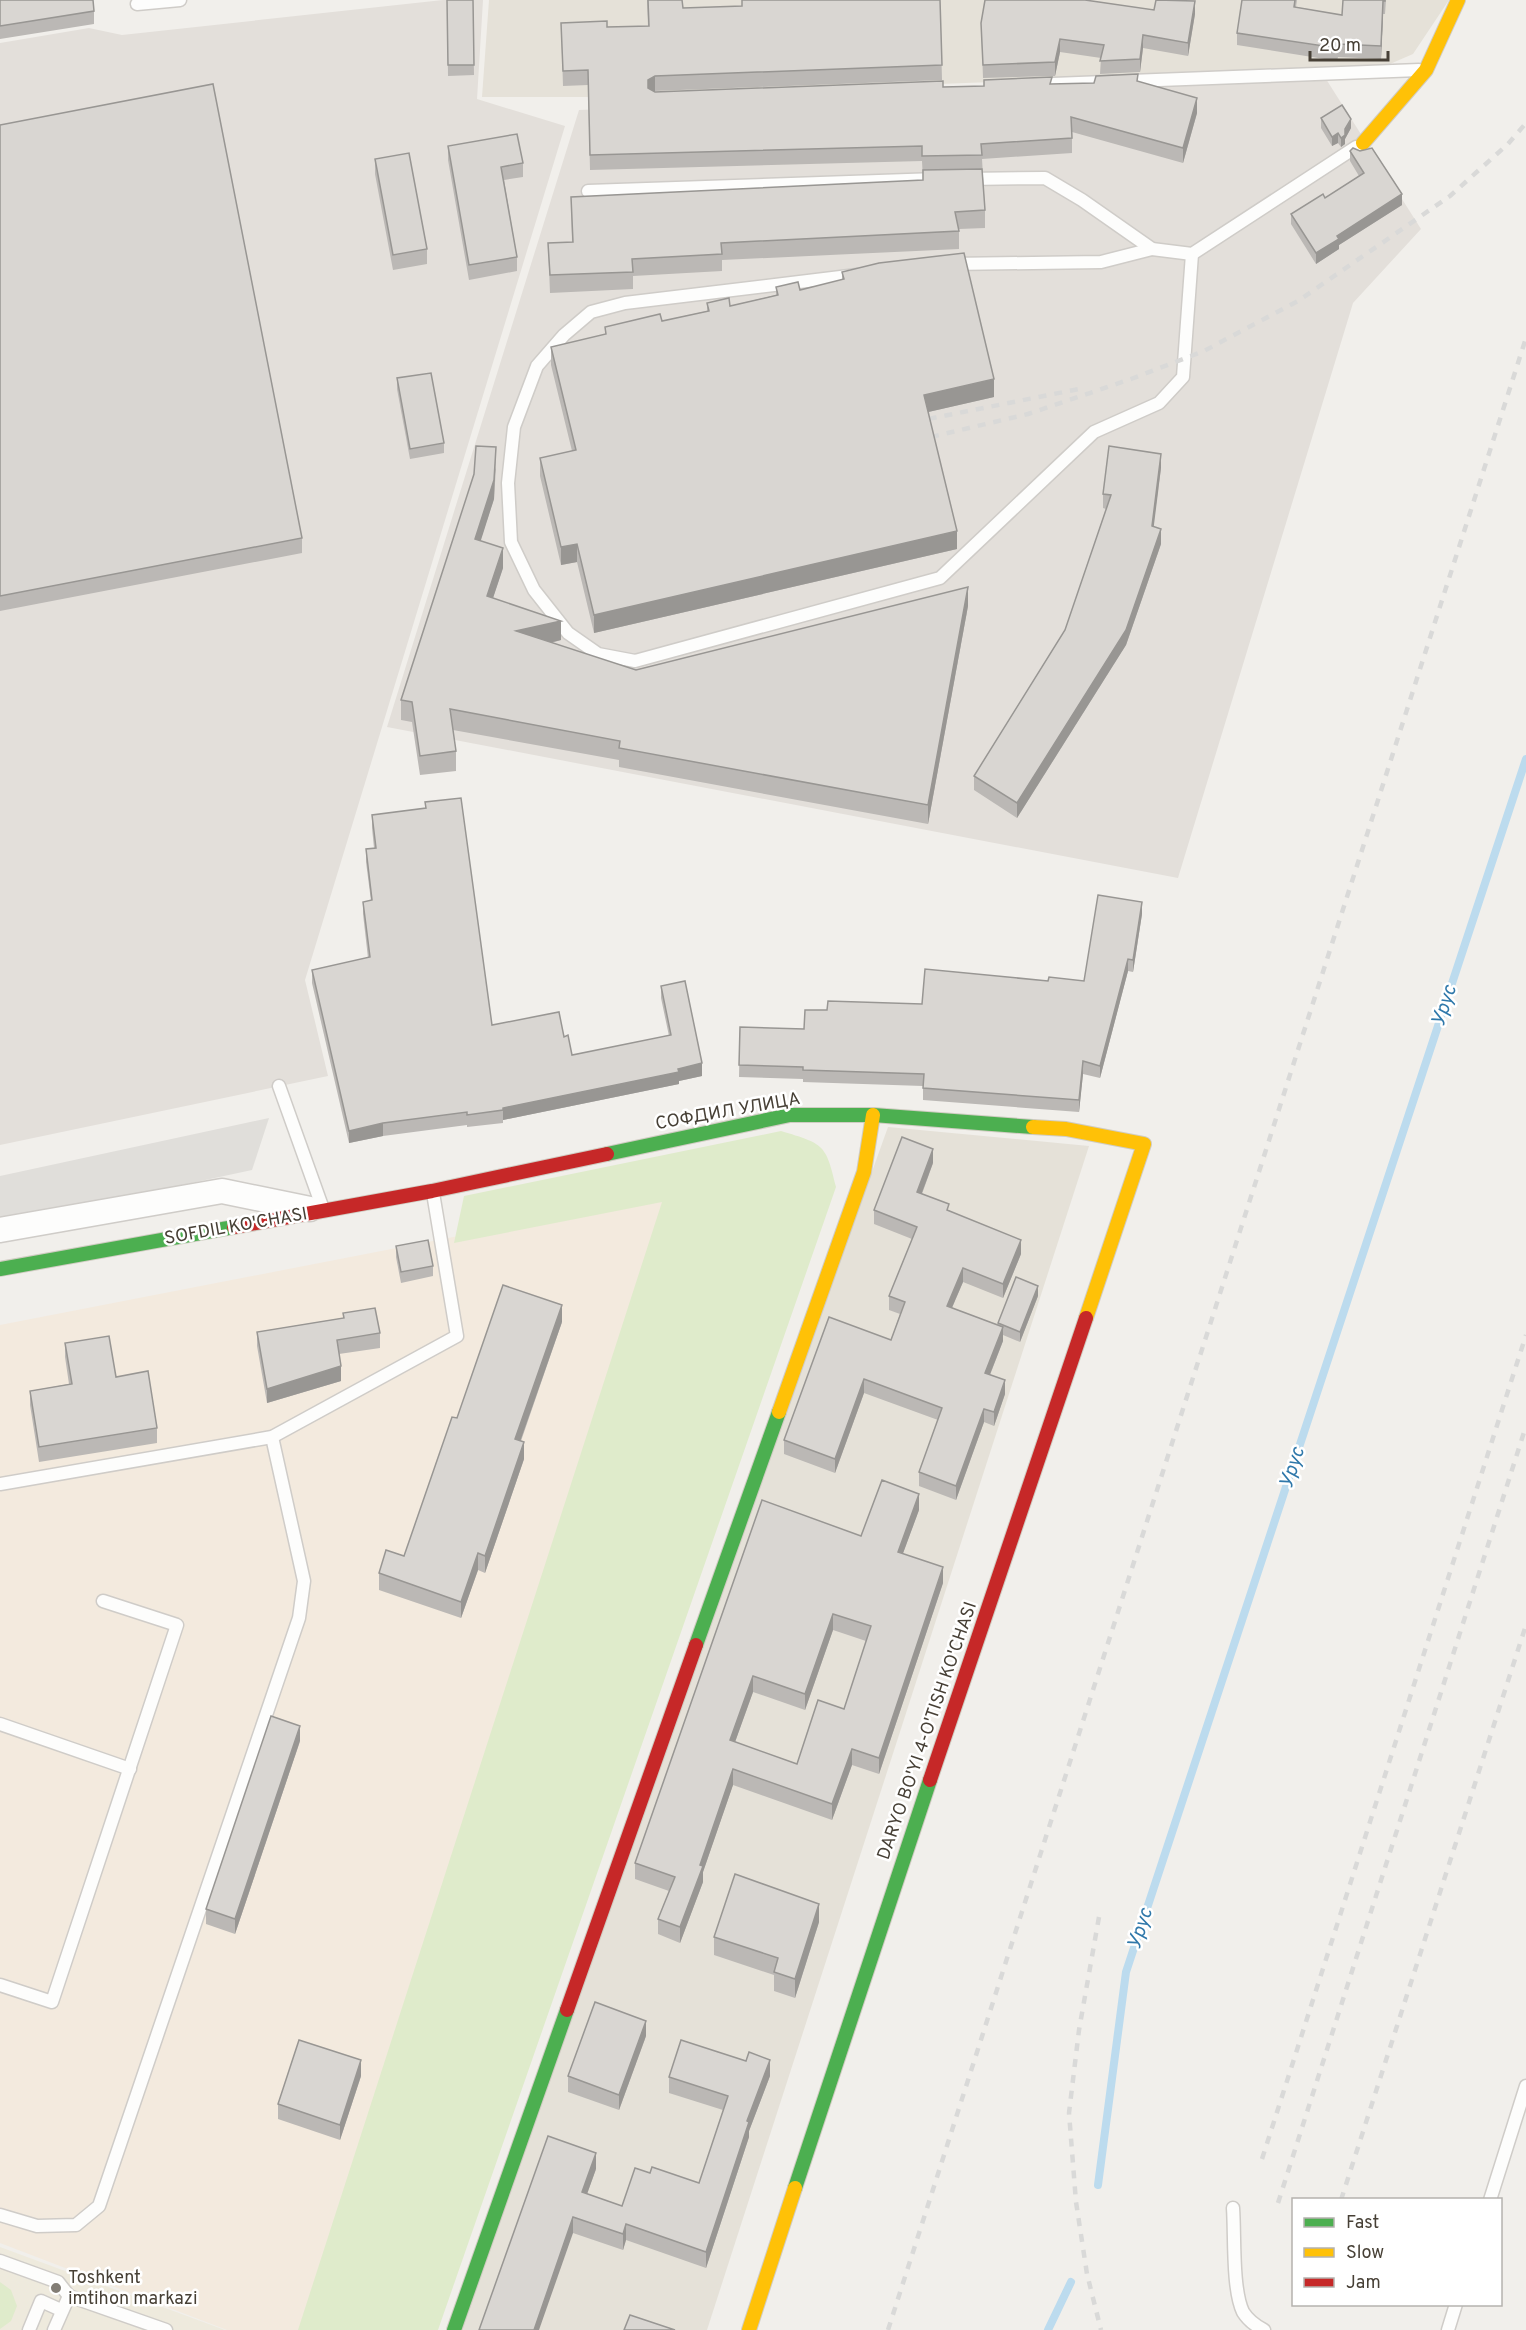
<svg xmlns="http://www.w3.org/2000/svg" width="1526" height="2330" font-family="Overpass,sans-serif">
	<style>
		.residential { fill: #e5e1d8 }
		.commercial { fill: #f3eade }
		.industrial { fill: #e3dfda }
		.education { fill: #eeeadd }
		.green { fill: #dfebcb }
		.parking { fill: #e0deda }
		.lines { fill: none; stroke-linecap: round; stroke-linejoin: round }
		.stream { stroke: #bcdbee; stroke-width: 8 }
		.lane-casing { stroke: #cfccc8; stroke-width: 15 }
		.street-casing { stroke: #cfccc8; stroke-width: 27 }
		.fast-casing { stroke: #d0ccc2; stroke-width: 16 }
		.slow-casing { stroke: #d0ccc2; stroke-width: 16 }
		.jam-casing { stroke: #d0ccc2; stroke-width: 16 }
		.lane { stroke: #fdfdfc; stroke-width: 12 }
		.street { stroke: #fdfdfc; stroke-width: 24 }
		.fast { stroke: #4caf50; stroke-width: 14 }
		.slow { stroke: #ffc107; stroke-width: 14 }
		.jam { stroke: #c62828; stroke-width: 14 }
		.rail { stroke: #d9d9d8; stroke-width: 4.5; stroke-dasharray: 8 8; stroke-linecap: butt }
		.wall { fill: #bbb8b5; fill-rule: evenodd }
		.shaded-wall { fill: #989693 }
		.building { fill: #d9d6d2; stroke: #989693; stroke-width: 1.5; fill-rule: evenodd }
		.poi-dot { fill: #827d75; stroke: #fff; stroke-width: 2 }
		.labels { text-anchor: middle; dominant-baseline: central; stroke-width: 5; stroke-linejoin: round; paint-order: stroke }
		.street-label { font-size: 18px; fill: #474036; stroke: #fff }
		.poi-label { font-size: 18px; fill: #474036; stroke: #fff; text-anchor: start }
		.water-label { font-size: 20px; font-style: italic; fill: #2f78aa; stroke: #fff }
	</style>
	<rect width="100%" height="100%" fill="#f1efeb"/>
	<g class="residential">
		<path d="M489,0H1449L1413,54L1383,67L595,97H482Z"/>
		<path d="M888,1127L1089,1146L707,2330H457Z"/>
	</g>
	<path class="commercial" d="M675,1194L310,2330H227L0,2243V1325Z"/>
	<g class="industrial">
		<path d="M443,0H483L477,99L565,126L305,980L328,1076L0,1145V43L89,28L122,35Z"/>
		<path d="M1326,79L1421,229L1353,303L1178,878L387,727L579,110Z"/>
	</g>
	<path class="education" d="M0,2247L225,2330H0Z"/>
	<g class="green">
		<path d="M781,1131C824,1144 826,1144 836,1187L438,2330H298L662,1202L454,1243L464,1196Z"/>
		<path d="M0,2282L11,2290L17,2306L11,2321L0,2329Z"/>
	</g>
	<path class="parking" d="M269,1118L252,1170L0,1224V1176Z"/>
	<g class="lines">
		<g class="stream">
			<path d="M1098,2185L1126,1972L1526,759"/>
			<path d="M1048,2330L1071,2282"/>
		</g>
		<g class="lane-casing">
			<g id="lane">
				<path d="M137,4L180,0"/>
				<path d="M1053,84L1419,70"/>
				<path d="M967,179L1045,178L1082,200L1152,249L1192,254L1356,147"/>
				<path d="M588,191L937,179"/>
				<path d="M951,264L1101,262L1152,249"/>
				<path d="M857,275L625,303L591,312L564,335L537,366L514,427L508,483L511,542L534,590L568,633L598,654L635,661L940,578L1094,432L1159,403L1183,377L1192,254"/>
				<path d="M279,1086L323,1209"/>
				<path d="M0,1484L272,1437L457,1336L433,1193"/>
				<path d="M0,1724L130,1769"/>
				<path d="M0,1985L52,2002L177,1625L103,1601"/>
				<path d="M1490,2200L1526,2086"/>
				<path d="M1233,2208C1235,2235 1232,2289 1243,2312C1248,2320 1256,2326 1264,2330"/>
				<path d="M0,2215L37,2226L76,2225L99,2206L299,1618L304,1581L272,1437"/>
				<path d="M0,2261L58,2282L69,2296"/>
				<path d="M29,2330L41,2301L61,2310"/>
				<path d="M54,2330L69,2296L166,2330"/>
				<path d="M1448,2330L1456,2304"/>
			</g>
		</g>
		<g class="street-casing">
			<path id="street" d="M0,1230L222,1191L310,1209"/>
		</g>
		<g class="fast-casing">
			<g id="fast">
				<path d="M607,1154L790,1115H873L1033,1127"/>
				<path d="M0,1269L234,1227"/>
				<path d="M696,1645L779,1412"/>
				<path d="M795,2188L930,1780"/>
				<path d="M454,2330L567,2010"/>
			</g>
		</g>
		<g class="slow-casing">
			<g id="slow">
				<path d="M1363,143L1426,70L1458,0"/>
				<path d="M1033,1127L1066,1129L1144,1144L1086,1318"/>
				<path d="M779,1412L864,1172L873,1115"/>
				<path d="M749,2330L795,2188"/>
			</g>
		</g>
		<g class="jam-casing">
			<g id="jam">
				<path d="M234,1227L432,1191L607,1154"/>
				<path d="M930,1780L1086,1318"/>
				<path d="M567,2010L696,1645"/>
			</g>
		</g>
		<use href="#lane" class="lane"/>
		<use href="#street" class="street"/>
		<use href="#fast" class="fast"/>
		<use href="#slow" class="slow"/>
		<use href="#jam" class="jam"/>
		<g class="rail">
			<path d="M913,422L1084,388"/>
			<path d="M931,437L1028,414L1131,379L1204,351L1298,301L1450,196L1508,144L1526,123"/>
			<path d="M1099,1917L1079,2030L1069,2113L1076,2202L1087,2274L1101,2330"/>
			<path d="M1262,2159L1526,1335"/>
			<path d="M1341,2200L1526,1625"/>
			<path d="M1278,2203L1526,1426"/>
			<path d="M888,2330L1526,338"/>
		</g>
	</g>
	<g class="wall">
		<path d="M0,0L94,11V24L0,39Z"/>
		<path d="M447,0H473L474,75L448,76Z"/>
		<path d="M647,0H682L683,8L742,6V0H940L942,80L654,91L655,92L943,87L1138,82L1197,113L1183,163L1072,132V153L982,159L985,210V228L959,229V249L722,260V271L633,276V289L550,293L548,243L572,242L571,197L923,180L922,161L590,170L588,85L563,86L561,23L607,27L648,26Z"/>
		<path d="M981,0H1085L1154,10L1195,14L1188,56L1143,48L1140,72L1100,74L1101,58L1060,52L1055,76L983,78L981,23L985,0Z"/>
		<path d="M1242,0H1297L1296,7L1342,15L1386,0L1385,14H1383L1381,59L1338,57L1337,61L1237,45V33Z"/>
		<path d="M1321,118L1351,128L1345,139V144L1341,147L1338,143L1332,146L1321,128Z"/>
		<path d="M0,125L302,538V553L0,611Z"/>
		<path d="M448,146L523,163V177L504,180L517,257V271L469,280L448,160Z"/>
		<path d="M1350,151L1402,205L1339,245V249L1316,264L1291,224V214L1325,198L1359,176L1350,161Z"/>
		<path d="M375,159L427,249V264L393,270L375,174Z"/>
		<path d="M842,272L994,397L928,412L957,549L594,633L577,562L561,565L540,476V458L572,451L551,365V347L605,335V327L662,321L707,311V303L730,306L776,295V287L800,290L842,280Z"/>
		<path d="M397,378L444,443V453L410,459L397,389Z"/>
		<path d="M496,467L494,499L480,541L503,568L493,598L561,640L551,643L636,670L968,606L928,824L619,767V760L453,730L456,751V771L420,775L412,722L401,720V700Z"/>
		<path d="M1161,468L1153,527L1161,544L1126,645L1017,818L974,790V776L1065,630L1106,509L1103,508V494Z"/>
		<path d="M425,802L492,1025L564,1037L572,1055L669,1036L661,998V986L702,1076L679,1081V1084L503,1120V1123L467,1127V1125L383,1136L349,1143L312,983V970L368,958L363,914V902L371,901L366,862V849L374,848L372,828V815L425,808Z"/>
		<path d="M1142,914L1133,972L1128,971L1100,1078L1083,1074L1079,1112L923,1100V1086L803,1082V1079L739,1077L740,1027L804,1029L827,1010L922,1004L1048,981H1084Z"/>
		<path d="M933,1163L922,1194L1021,1254L1003,1298L963,1282L952,1308L998,1325V1323L1038,1296L1020,1342L1003,1335V1341L990,1375L1005,1394L994,1426L984,1422L956,1500L919,1486V1472L938,1420L864,1393L835,1473L784,1454V1440L891,1340L900,1314L889,1310V1296L912,1239L874,1224V1210Z"/>
		<path d="M396,1246L433,1266V1276L401,1283L396,1257Z"/>
		<path d="M343,1313L380,1333V1348L339,1354L341,1381L267,1403L257,1346V1332L343,1318Z"/>
		<path d="M562,1322L521,1441L524,1459L485,1573L478,1570L461,1618L379,1590V1573L404,1556L457,1418Z"/>
		<path d="M65,1343L157,1428V1443L39,1462L30,1405V1391L69,1384L65,1357Z"/>
		<path d="M762,1500L861,1536L919,1510L903,1553L943,1583L879,1774L852,1765L832,1820L733,1785L703,1872V1882L680,1943L658,1934V1919L669,1891L635,1879V1863ZM833,1630L866,1641L844,1709L797,1764L735,1742L753,1692L805,1710Z"/>
		<path d="M300,1741L235,1934L206,1924V1909Z"/>
		<path d="M819,1922L795,1998L774,1991V1975L714,1955V1937Z"/>
		<path d="M646,2036L619,2110L568,2092V2076Z"/>
		<path d="M361,2076L340,2140L278,2119V2104Z"/>
		<path d="M770,2076L749,2131V2137L706,2268L626,2240L623,2250L573,2233L479,2330L596,2169L587,2194L622,2206L650,2173L699,2183L723,2110L669,2093V2077Z"/>
	</g>
	<g class="shaded-wall">
		<path d="M1195,1V14L1188,56V43Z"/>
		<path d="M1383,1V14L1381,59V46Z"/>
		<path d="M1143,35V48L1140,72V59Z"/>
		<path d="M1060,39V52L1055,76V62Z"/>
		<path d="M655,76V91L648,95V80Z"/>
		<path d="M1197,98V113L1183,163V148Z"/>
		<path d="M1351,119V128L1345,139V144L1341,147V138Z"/>
		<path d="M1338,133V143L1332,146V137Z"/>
		<path d="M1402,194V205L1339,245V249L1316,264V253L1337,236Z"/>
		<path d="M994,379V397L924,413V395Z"/>
		<path d="M496,447L494,499L475,559V539Z"/>
		<path d="M1161,454V468L1152,541V526Z"/>
		<path d="M1161,529V544L1126,645L1017,818V803Z"/>
		<path d="M957,531V549L594,633V615Z"/>
		<path d="M577,544V562L561,565V547Z"/>
		<path d="M503,548V568L487,616V596Z"/>
		<path d="M968,587V606L928,824V805Z"/>
		<path d="M561,621V640L516,651V631Z"/>
		<path d="M1142,902V914L1133,972V960Z"/>
		<path d="M1128,959V971L1100,1078V1066Z"/>
		<path d="M1083,1061V1074L1079,1112V1100Z"/>
		<path d="M702,1063V1076L679,1081V1084L503,1120V1108Z"/>
		<path d="M383,1123V1136L349,1143V1131Z"/>
		<path d="M933,1149V1163L917,1206V1192Z"/>
		<path d="M1021,1240V1254L1003,1298V1284Z"/>
		<path d="M963,1268V1282L947,1319V1306Z"/>
		<path d="M1038,1286V1296L1020,1342V1332Z"/>
		<path d="M562,1305V1322L515,1456V1439Z"/>
		<path d="M1003,1327V1341L985,1387V1373Z"/>
		<path d="M341,1366V1381L267,1403V1389Z"/>
		<path d="M864,1379V1393L835,1473V1459Z"/>
		<path d="M1005,1380V1394L994,1426V1412Z"/>
		<path d="M984,1409V1422L956,1500V1486Z"/>
		<path d="M524,1442V1459L485,1573V1556Z"/>
		<path d="M919,1494V1510L898,1567V1552Z"/>
		<path d="M478,1553V1570L461,1618V1602Z"/>
		<path d="M943,1567V1583L879,1774V1758Z"/>
		<path d="M833,1614V1630L805,1710V1694Z"/>
		<path d="M753,1676V1692L730,1756V1740Z"/>
		<path d="M300,1726V1741L235,1934V1919Z"/>
		<path d="M852,1749V1765L832,1820V1804Z"/>
		<path d="M733,1769V1785L703,1872V1882L680,1943V1927L700,1865Z"/>
		<path d="M819,1904V1922L795,1998V1979Z"/>
		<path d="M646,2021V2036L619,2110V2095Z"/>
		<path d="M361,2060V2076L340,2140V2125Z"/>
		<path d="M770,2060V2076L749,2131V2137L706,2268V2252L747,2121Z"/>
		<path d="M596,2153V2169L582,2208V2192Z"/>
		<path d="M573,2217V2233L539,2330H534Z"/>
		<path d="M626,2224V2240L623,2250V2234Z"/>
	</g>
	<g class="building">
		<path d="M0,0H93L94,11L0,26Z"/>
		<path d="M447,0H473L474,65H448Z"/>
		<path d="M648,0H682L683,8L742,6V0H940L942,65L655,76L648,80V88L655,92L943,81V87L984,86V80L1052,77L1050,84L1094,83L1096,76L1138,74L1137,81L1197,98L1183,148L1071,117L1072,138L981,144L982,155L922,156V146L590,155L588,70L563,71L561,23L607,21V27L649,26Z"/>
		<path d="M985,0H1085L1154,10L1156,0L1195,1L1188,43L1143,35L1140,59L1100,61L1104,45L1060,39L1055,62L983,65L981,23Z"/>
		<path d="M1242,0H1295L1294,7L1342,15L1343,0H1385V1H1383L1381,46L1338,44L1337,48L1237,33Z"/>
		<path d="M213,84L302,538L0,596V125Z"/>
		<path d="M1342,105L1351,119L1345,129V135L1341,138L1338,133L1332,137L1321,118Z"/>
		<path d="M517,134L523,163L501,167L517,257L469,265L448,146Z"/>
		<path d="M1353,148L1360,151L1372,148L1402,194L1337,236L1339,239L1316,253L1291,214L1323,194L1325,198L1364,173L1350,151Z"/>
		<path d="M409,153L427,249L393,255L375,159Z"/>
		<path d="M982,169L985,210L955,212L959,231L721,243L722,254L632,259L633,272L550,275L548,243L573,242L571,197L923,180V170Z"/>
		<path d="M964,253L994,379L924,395L957,531L594,615L577,544L561,547L540,458L576,450L551,347L606,334L605,327L660,314L662,321L709,311L707,303L729,298L730,306L778,295L776,287L798,282L800,290L844,279L842,272L879,263Z"/>
		<path d="M431,373L444,443L410,449L397,378Z"/>
		<path d="M476,446L496,447L494,480L475,539L503,548L487,596L561,621L516,631L636,670L968,587L928,805L619,748L620,741L450,709L456,751L420,756L412,702L401,700L474,474Z"/>
		<path d="M1109,446L1161,454L1152,526L1161,529L1126,630L1017,803L974,776L1065,630L1111,495L1103,494Z"/>
		<path d="M461,798L492,1025L559,1012L564,1037L568,1035L572,1055L671,1035L661,986L685,981L702,1063L678,1069L679,1072L503,1108V1110L467,1115V1112L383,1123L349,1131L312,970L370,957L363,902L372,900L366,849L376,848L372,815L426,808L425,802Z"/>
		<path d="M1098,895L1142,902L1133,960L1128,959L1100,1066L1083,1061L1079,1100L923,1088L924,1074L803,1070V1067L739,1065L740,1027L804,1029L805,1010H827L828,1001L922,1004L925,969L1048,981L1049,977L1084,981Z"/>
		<path d="M902,1137L933,1149L917,1192L949,1204L947,1210L1021,1240L1003,1284L963,1268L947,1306L1003,1327L985,1373L1005,1380L994,1412L984,1409L956,1486L919,1472L942,1408L864,1379L835,1459L784,1440L829,1317L891,1340L905,1302L889,1296L917,1227L874,1210Z"/>
		<path d="M428,1240L433,1266L401,1272L396,1246Z"/>
		<path d="M1016,1277L1038,1286L1020,1332L998,1323Z"/>
		<path d="M503,1285L562,1305L515,1439L524,1442L485,1556L478,1553L461,1602L379,1573L386,1550L404,1556L452,1417L457,1418Z"/>
		<path d="M375,1308L380,1333L337,1340L341,1366L267,1389L257,1332L344,1318L343,1313Z"/>
		<path d="M109,1336L116,1377L148,1371L157,1428L39,1447L30,1391L72,1384L65,1343Z"/>
		<path d="M882,1480L919,1494L898,1552L943,1567L879,1758L852,1749L832,1804L733,1769L700,1865L703,1866L680,1927L658,1919L675,1877L635,1863L762,1500L861,1536ZM833,1614L871,1626L844,1709L818,1700L797,1764L730,1740L753,1676L805,1694Z"/>
		<path d="M271,1716L300,1726L235,1919L206,1909Z"/>
		<path d="M735,1874L819,1904L795,1979L774,1972L778,1958L714,1937Z"/>
		<path d="M595,2002L646,2021L619,2095L568,2076Z"/>
		<path d="M299,2040L361,2060L340,2125L278,2104Z"/>
		<path d="M681,2040L746,2061L749,2052L770,2060L747,2121L749,2122L706,2252L626,2224L623,2234L573,2217L534,2330H479L548,2136L596,2153L582,2192L622,2206L635,2168L650,2173L652,2167L699,2183L728,2096L669,2077Z"/>
		<path d="M630,2315L675,2330H624Z"/>
	</g>
	<circle class="poi-dot" cx="56" cy="2288" r="6"/>
	<g class="labels">
		<g class="street-label">
			<text transform="translate(728 1112) rotate(-10)">СОФДИЛ УЛИЦА</text>
			<text transform="translate(236 1227) rotate(-10)">SOFDIL KO'CHASI</text>
			<text transform="translate(928 1731) rotate(-71)">DARYO BO'YI 4-O'TISH KO'CHASI</text>
		</g>
		<g class="poi-label">
			<text x="68" y="2278">Toshkent<tspan x="68" dy="21">imtihon markazi</tspan></text>
		</g>
		<g class="water-label">
			<text transform="translate(1445 1006) rotate(-72)">Урус</text>
			<text transform="translate(1293 1468) rotate(-72)">Урус</text>
			<text transform="translate(1141 1929) rotate(-72)">Урус</text>
		</g>
	</g>
	<rect x="1292" y="2198" width="210" height="108" fill="#ffffff" stroke="#b5b3af" stroke-width="1.5"/>
	<rect x="1304" y="2218" width="30" height="9" fill="#4caf50" stroke="#b5b3af" stroke-width="1.5"/>
	<text x="1346" y="2228" font-size="18" fill="#474036">Fast</text>
	<rect x="1304" y="2248" width="30" height="9" fill="#ffc107" stroke="#b5b3af" stroke-width="1.5"/>
	<text x="1346" y="2258" font-size="18" fill="#474036">Slow</text>
	<rect x="1304" y="2278" width="30" height="9" fill="#c62828" stroke="#b5b3af" stroke-width="1.5"/>
	<text x="1346" y="2288" font-size="18" fill="#474036">Jam</text>
	<path d="M1310 51v9h78v-9" fill="none" stroke="#474036" stroke-width="3"/>
	<text x="1319" y="51" font-size="18" fill="#474036" stroke="#ffffff" stroke-width="4.5" paint-order="stroke">20 m</text>
</svg>
